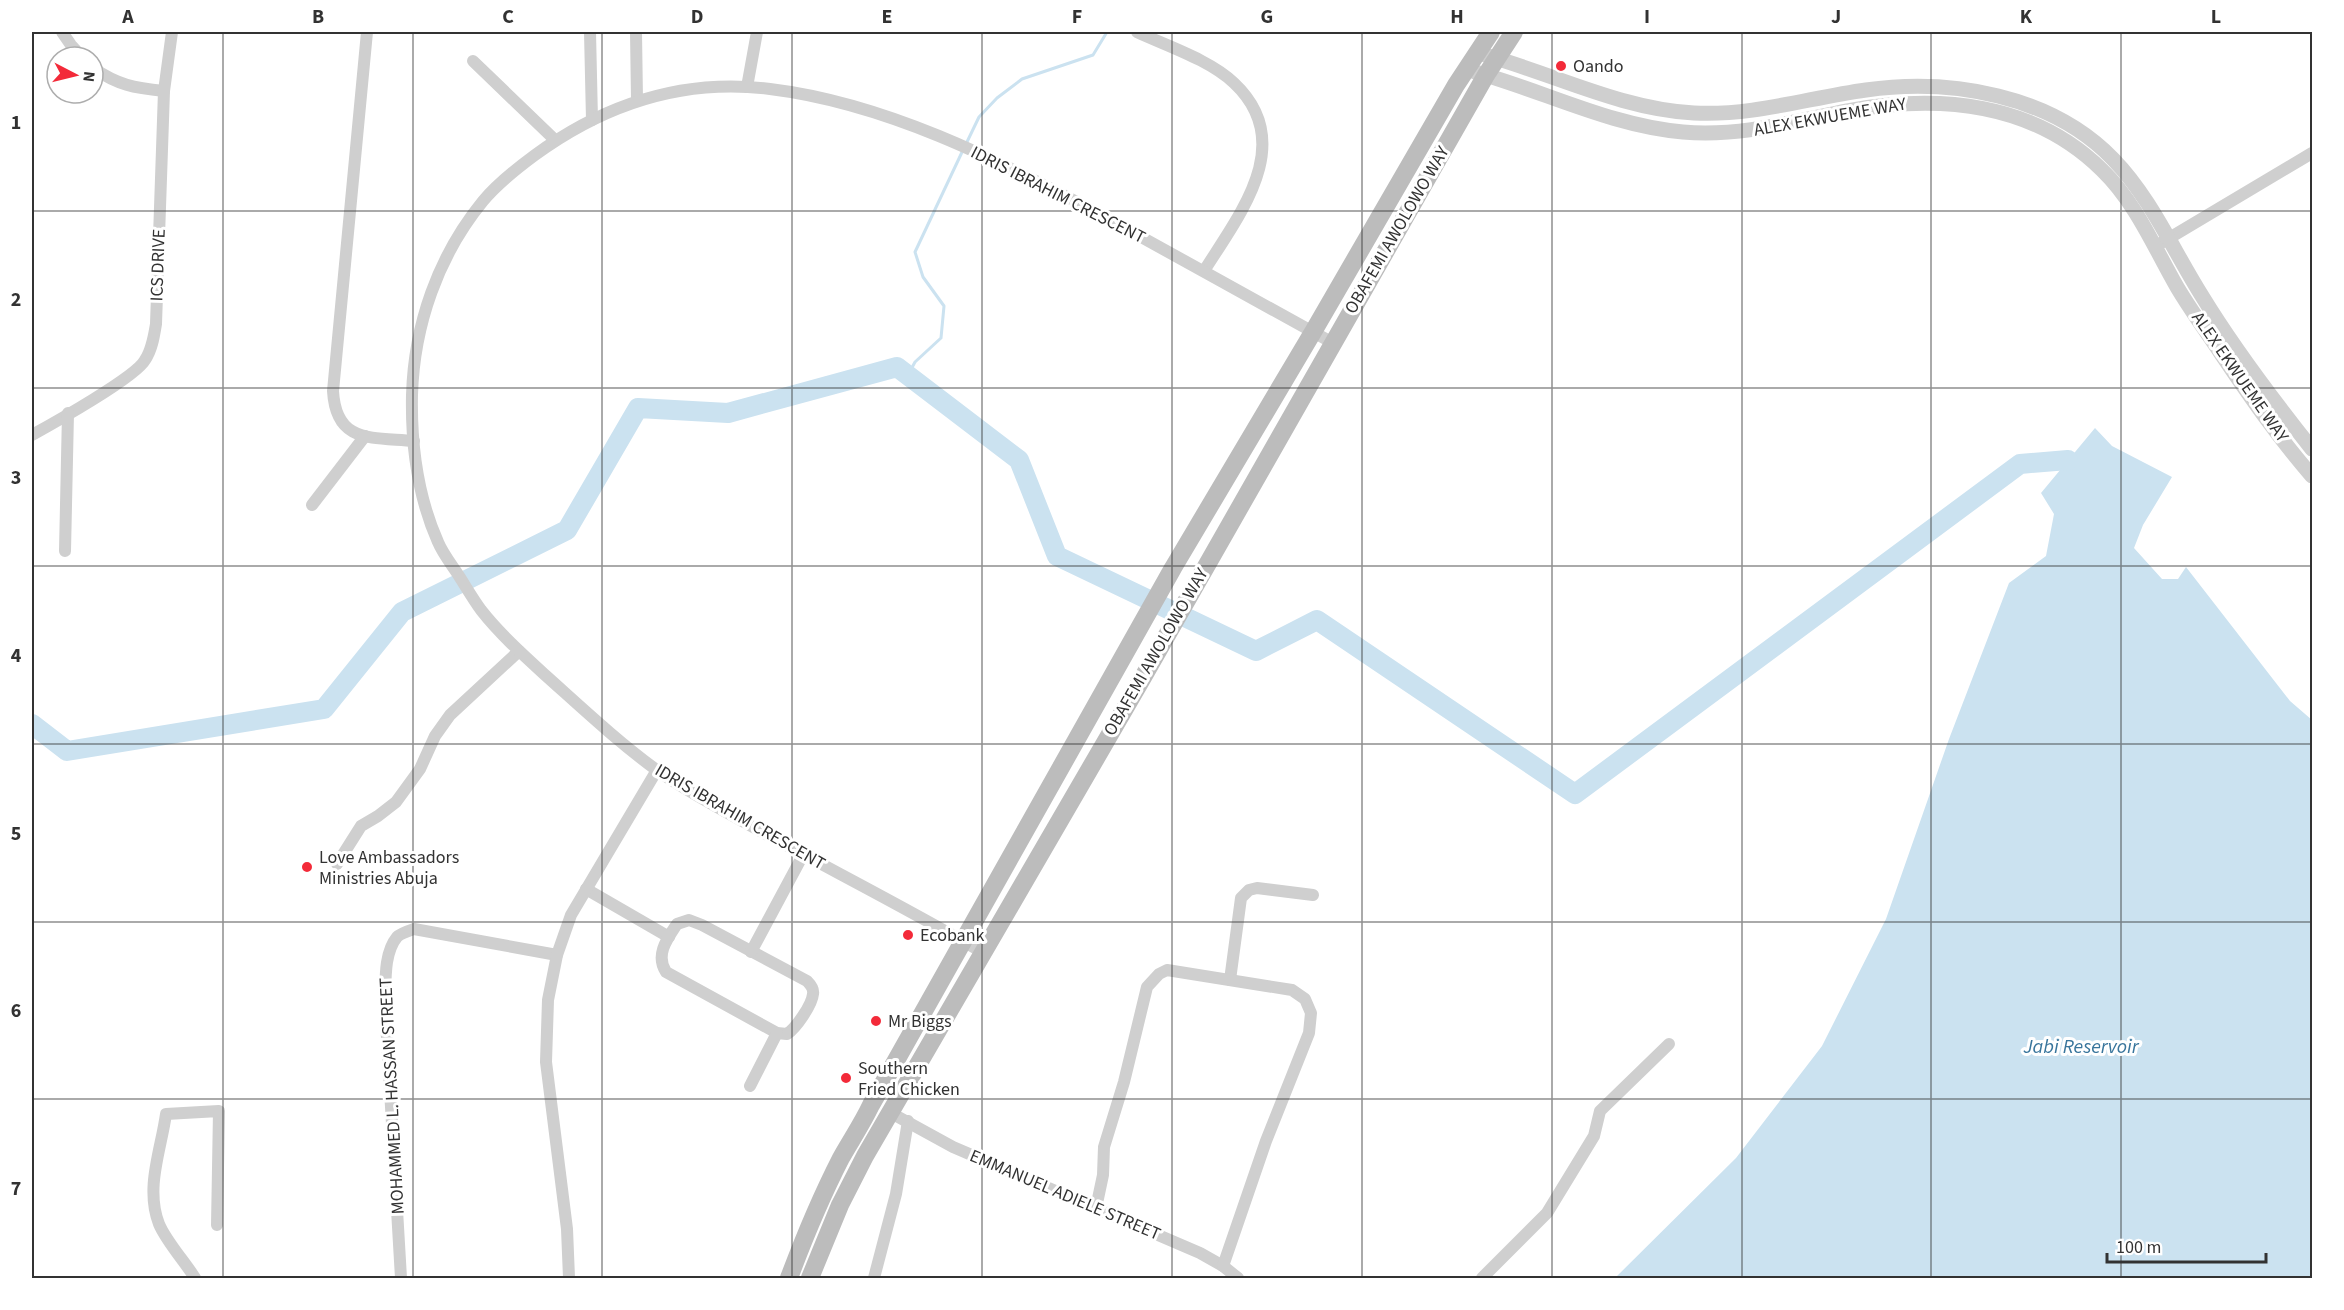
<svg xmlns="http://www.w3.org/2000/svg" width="2344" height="1310" font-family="'Source Sans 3',sans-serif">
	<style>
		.water { fill: #cbe2f0 }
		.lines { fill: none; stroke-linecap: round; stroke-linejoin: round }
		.stream { stroke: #cbe2f0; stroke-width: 3 }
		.river { stroke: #cbe2f0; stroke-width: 20 }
		.minor { stroke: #cfcfcf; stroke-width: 12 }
		.tertiary { stroke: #cfcfcf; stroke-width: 15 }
		.secondary { stroke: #bcbcbc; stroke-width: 18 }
		.grid { fill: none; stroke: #323232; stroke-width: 1.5; stroke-opacity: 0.55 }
		.poi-dot { fill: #f32a39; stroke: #fff; stroke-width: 2 }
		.labels { text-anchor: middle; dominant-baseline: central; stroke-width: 6; stroke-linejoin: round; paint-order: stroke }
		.poi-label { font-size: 18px; fill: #323232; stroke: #fff; text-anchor: start }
		.street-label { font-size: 18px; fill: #323232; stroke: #fff }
		.water-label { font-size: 20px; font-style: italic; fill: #38759c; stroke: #fff }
		.neatline { fill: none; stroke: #323232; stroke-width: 2 }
		.grid-label { font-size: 20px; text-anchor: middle; font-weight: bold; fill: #323232 }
	</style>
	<rect width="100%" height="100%" fill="#fff"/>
	<path class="water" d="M2095,428L2112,446L2172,477L2143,525L2134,548L2162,579H2178L2186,567L2290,701L2312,720V1278H1615L1736,1158L1822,1046L1886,919L1949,739L2009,583L2046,556L2054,514L2041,493Z"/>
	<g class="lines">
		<g class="stream">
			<path d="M966,144L979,117L997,98L1022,79L1093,55L1107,32"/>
			<path d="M908,375L915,362L941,338L944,306L923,277L915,252L963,150"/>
		</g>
		<path class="river" d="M32,724L67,751L324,709L402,612L567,530L638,408L728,413L897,367L1019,460L1057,556L1256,651L1317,620L1575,794L2020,464L2068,460"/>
		<g class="minor">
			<path d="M62,32L71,45L82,57"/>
			<path d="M367,32L333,391C336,444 372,437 414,441"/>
			<path d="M590,32L592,120"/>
			<path d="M636,32L637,100"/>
			<path d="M1137,32C1167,46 1210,60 1234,83C1298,143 1239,215 1204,271"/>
			<path d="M473,61L555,140"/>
			<path d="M93,68C118,85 134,88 164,91"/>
			<path d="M747,87L757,32"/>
			<path d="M2161,243L2312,153"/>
			<path d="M32,435C52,424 136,377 145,360C152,350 154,336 156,324L164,91L172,32"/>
			<path d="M312,505L365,436"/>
			<path d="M65,551L68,413"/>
			<path d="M337,864L361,826L378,816L396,802L420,769L435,736L450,715L519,651"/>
			<path d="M586,889L669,937"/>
			<path d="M689,920L702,925L807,981C811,985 814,989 813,994C812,1005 796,1028 787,1034L777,1033L666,972C655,955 667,939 677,924Z"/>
			<path d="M751,952L803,855"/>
			<path d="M982,952C910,910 835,872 762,832C727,812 691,794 658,771C618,742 581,707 544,674C522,654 499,633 481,610C473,599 466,587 459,576C452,565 443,554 438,542C418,497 411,444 412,395C414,325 438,256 483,201C498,183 516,169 535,155C605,104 683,78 770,89C885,103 996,159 1096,212C1175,255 1254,300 1333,343"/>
			<path d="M1230,980L1241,898L1249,890L1257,888L1313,895"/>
			<path d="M750,1086L777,1033"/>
			<path d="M891,1113L953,1147L1200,1253L1223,1266L1238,1278"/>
			<path d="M1096,1208L1103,1175L1104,1147L1124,1082L1147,987L1159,974L1167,970L1292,990L1305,999L1311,1013L1309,1033L1266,1141L1223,1266"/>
			<path d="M195,1278C185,1262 166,1241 159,1224C145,1188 161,1150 166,1114L219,1111L217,1225"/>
			<path d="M401,1278L385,1004C386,984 383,954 397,937C401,933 408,931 414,929L557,955"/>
			<path d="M569,1278L567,1229L546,1062L548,1000L557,955L571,915L657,770"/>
			<path d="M874,1278L896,1194L908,1121"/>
			<path d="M1482,1278L1547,1213L1594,1136L1600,1111L1669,1044"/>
		</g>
		<g class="tertiary">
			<path d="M1478,53C1550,72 1619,109 1694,113C1753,116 1808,98 1866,90C1951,78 2051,95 2113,159C2151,198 2173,250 2202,296C2235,350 2273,400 2312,449"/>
			<path d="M1475,72C1544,91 1611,126 1683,132C1739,137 1792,122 1846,111C1938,94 2033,102 2102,170C2136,203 2154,247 2177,287C2190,309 2206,331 2220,352C2249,395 2278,437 2312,476"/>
		</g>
		<g class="secondary">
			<path d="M789,1278C804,1238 821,1197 841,1158C851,1140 862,1124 871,1105L1173,568L1313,332L1456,85L1491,32"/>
			<path d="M810,1278L840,1205L865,1156L1142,679L1486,75L1514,32"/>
		</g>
	</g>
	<path class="grid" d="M223,32V1278M413,32V1278M602,32V1278M792,32V1278M982,32V1278M1172,32V1278M1362,32V1278M1552,32V1278M1742,32V1278M1931,32V1278M2121,32V1278M32,211H2312M32,388H2312M32,566H2312M32,744H2312M32,922H2312M32,1099H2312"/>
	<g class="poi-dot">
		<circle cx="1561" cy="66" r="6"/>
		<circle cx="307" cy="867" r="6"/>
		<circle cx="908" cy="935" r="6"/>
		<circle cx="876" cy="1021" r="6"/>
		<circle cx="846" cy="1078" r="6"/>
	</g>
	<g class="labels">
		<g class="poi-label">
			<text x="1573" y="66">Oando</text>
			<text x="319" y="857">Love Ambassadors<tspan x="319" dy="21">Ministries Abuja</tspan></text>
			<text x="920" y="935">Ecobank</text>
			<text x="888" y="1021">Mr Biggs</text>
			<text x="858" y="1068">Southern<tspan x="858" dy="21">Fried Chicken</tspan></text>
		</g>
		<g class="street-label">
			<text transform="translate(1830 117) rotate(-10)">ALEX EKWUEME WAY</text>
			<text transform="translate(1058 195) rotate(27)">IDRIS IBRAHIM CRESCENT</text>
			<text transform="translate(1397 230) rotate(-60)">OBAFEMI AWOLOWO WAY</text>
			<text transform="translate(158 265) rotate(-88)">ICS DRIVE</text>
			<text transform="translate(2240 377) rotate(55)">ALEX EKWUEME WAY</text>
			<text transform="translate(1156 652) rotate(-60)">OBAFEMI AWOLOWO WAY</text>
			<text transform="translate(740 817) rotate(30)">IDRIS IBRAHIM CRESCENT</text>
			<text transform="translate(392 1096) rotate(-93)">MOHAMMED L. HASSAN STREET</text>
			<text transform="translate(1065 1195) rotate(23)">EMMANUEL ADIELE STREET</text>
		</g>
		<g class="water-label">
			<text x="2081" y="1047">Jabi Reservoir</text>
		</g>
	</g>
	<rect width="2344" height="1310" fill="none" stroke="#ffffff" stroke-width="66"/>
	<g transform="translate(75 75) rotate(97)"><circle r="28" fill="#ffffff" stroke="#adadad" stroke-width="1.5"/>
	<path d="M0-4.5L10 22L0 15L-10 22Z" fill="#f32a39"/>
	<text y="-9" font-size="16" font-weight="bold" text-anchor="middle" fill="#323232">N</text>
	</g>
	<path d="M2107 1253v9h159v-9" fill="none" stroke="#323232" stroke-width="3"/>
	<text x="2116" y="1253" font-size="18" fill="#323232" stroke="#ffffff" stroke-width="4.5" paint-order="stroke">100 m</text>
	<rect x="33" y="33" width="2278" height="1244" class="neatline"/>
	<g class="grid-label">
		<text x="128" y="23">A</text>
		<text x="318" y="23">B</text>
		<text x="508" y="23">C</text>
		<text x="697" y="23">D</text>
		<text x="887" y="23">E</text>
		<text x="1077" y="23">F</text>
		<text x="1267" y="23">G</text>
		<text x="1457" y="23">H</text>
		<text x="1647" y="23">I</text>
		<text x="1836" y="23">J</text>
		<text x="2026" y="23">K</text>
		<text x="2216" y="23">L</text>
		<text x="16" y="129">1</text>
		<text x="16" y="306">2</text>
		<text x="16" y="484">3</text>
		<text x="16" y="662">4</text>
		<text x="16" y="840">5</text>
		<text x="16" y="1017">6</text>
		<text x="16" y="1195">7</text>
	</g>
</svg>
